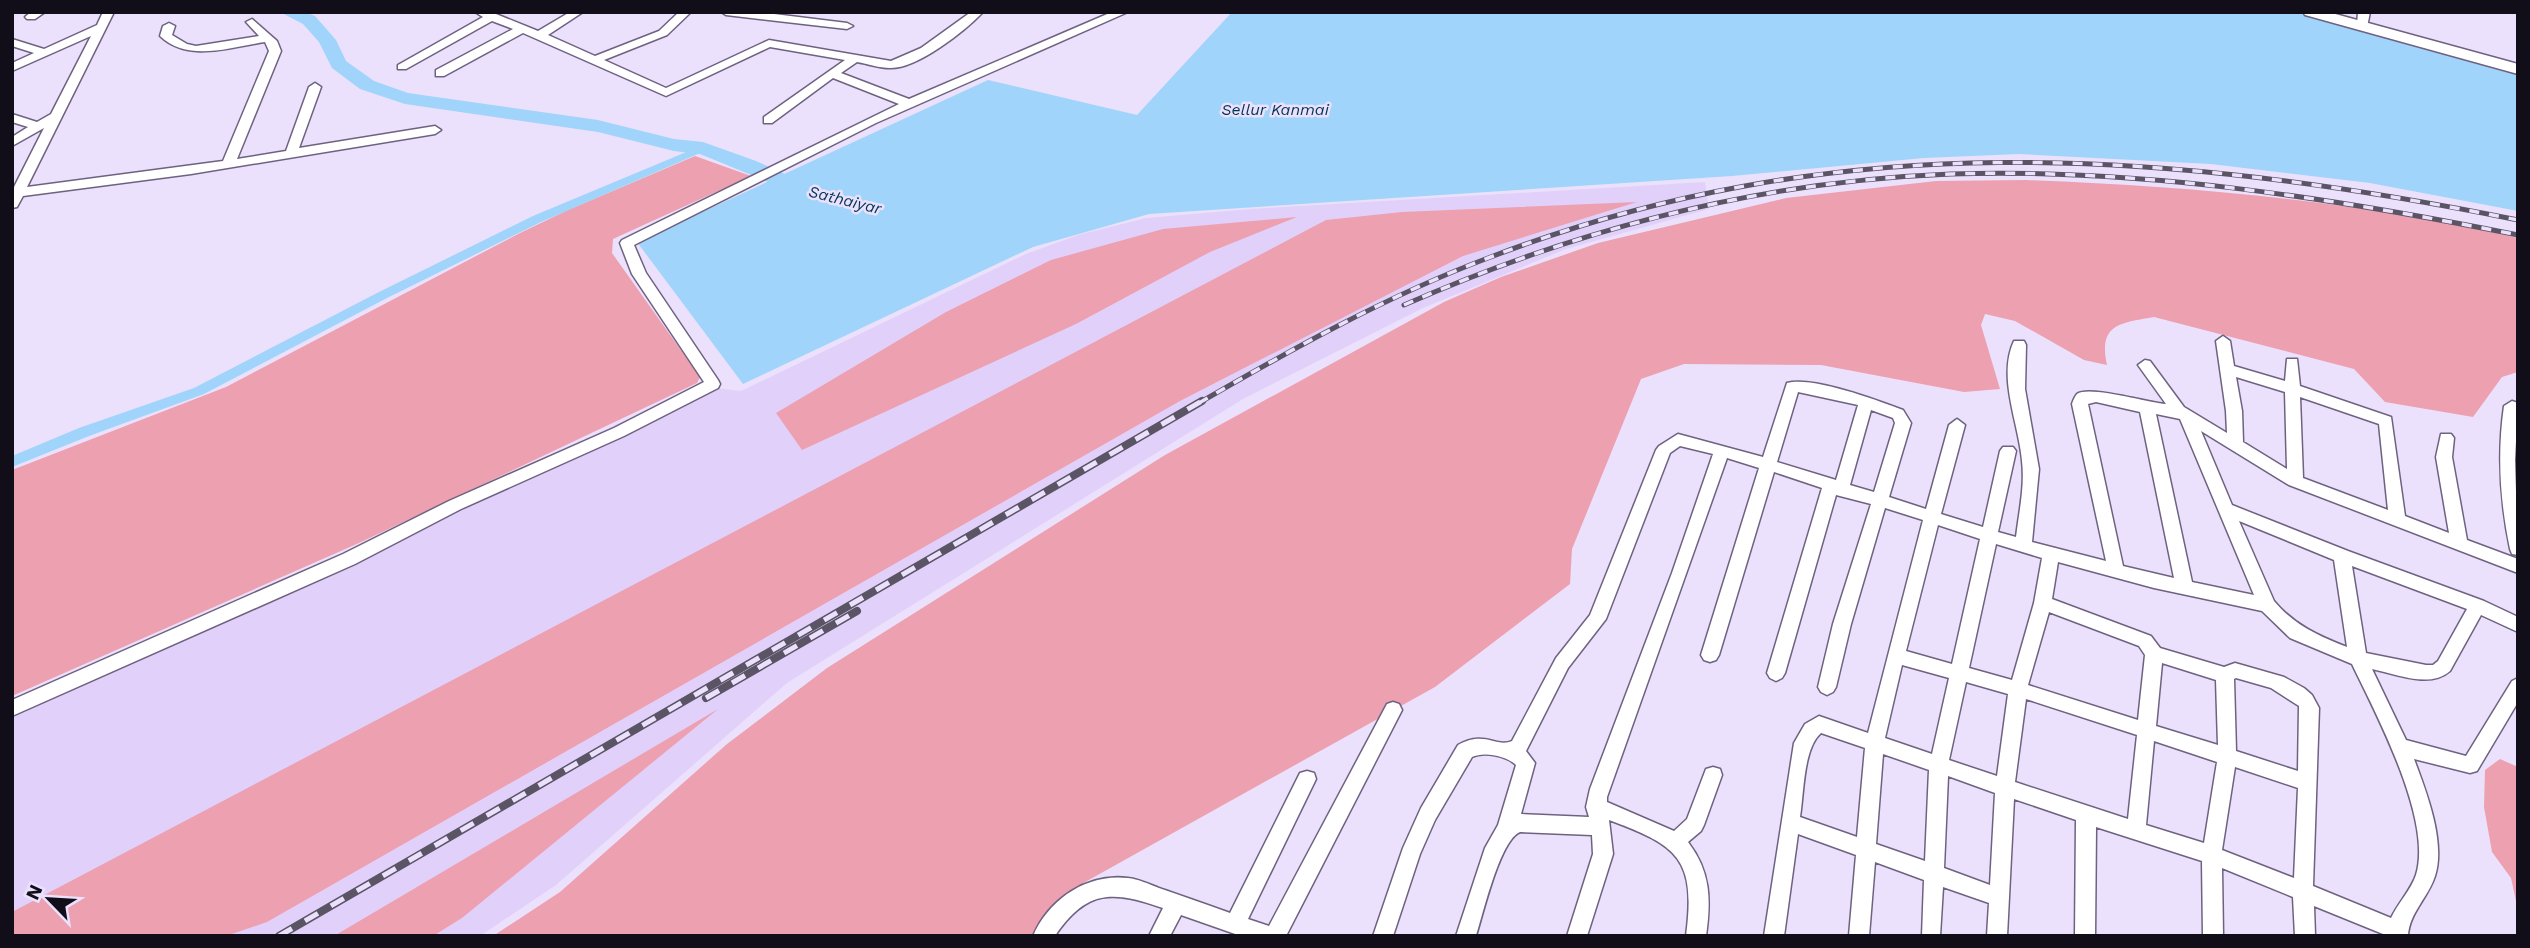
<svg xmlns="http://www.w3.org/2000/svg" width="2530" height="948" font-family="'Work Sans',sans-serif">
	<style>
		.built { fill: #e1d1fa }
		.green { fill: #eda0b0 }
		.water { fill: #a0d4fa }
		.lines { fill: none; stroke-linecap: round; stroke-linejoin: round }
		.canal { fill: #a0d4fa; fill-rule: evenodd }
		.river { fill: #a0d4fa; fill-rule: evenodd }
		.minor-casing { stroke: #6e6280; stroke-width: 3 }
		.secondary-casing { stroke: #6e6280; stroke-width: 3 }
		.minor { fill: #fff; fill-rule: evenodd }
		.secondary { fill: #fff; fill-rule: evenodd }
		.rail-far1-casing { stroke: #5a5465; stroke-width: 5 }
		.rail-casing { stroke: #5a5465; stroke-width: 8 }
		.rail-far1 { stroke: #ebe1fc; stroke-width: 3.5; stroke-dasharray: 10; stroke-linecap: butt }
		.rail { stroke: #ebe1fc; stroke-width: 5; stroke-dasharray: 15; stroke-linecap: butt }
		.labels { text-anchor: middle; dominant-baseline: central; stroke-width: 5; stroke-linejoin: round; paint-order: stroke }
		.far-water-label { font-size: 16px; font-style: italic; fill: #003654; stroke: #ebe1fc }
	</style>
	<rect width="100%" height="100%" fill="#ebe1fc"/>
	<path class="built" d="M1705,182L1709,209L1566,249L1423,308L1243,399L787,683L556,885L480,936H12V699L370,541L698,386L741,391L1026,254L1078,235L1146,218L1250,209Z"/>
	<g class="green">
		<path d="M695,156L751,176L613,239L612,253L700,377L697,383L359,543L12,696V470L226,387L520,233L568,210Z"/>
		<path d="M2026,180C2192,186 2356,201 2518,238V372L2502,377L2473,417L2385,402L2354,369L2154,317C2120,323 2098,324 2107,365L2084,360L2015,321L1985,314L1981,325L2000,389L1964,392L1821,365L1684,364L1641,379L1572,549L1570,584L1435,687L1078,886L1032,936H493L560,892L727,744L827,668L1165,455L1444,302L1501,277L1598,243L1786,198L1936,181Z"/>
		<path d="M1637,202L1463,256L1180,401L267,922L226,936H12V912L1326,220L1402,212Z"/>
		<path d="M1297,217L1210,252L1076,324L802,450L776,413L946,312L1051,260L1163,229Z"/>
		<path d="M718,709L462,918L433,936H334Z"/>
		<path d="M2500,759L2518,767V910L2511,878L2492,852L2484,807L2485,770Z"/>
	</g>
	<path class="water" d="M1232,12H2294L2518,72V211L2370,183L2211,164L2019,154L1924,158L1732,176L1149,214L1033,247L743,384L637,242L988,80L1137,115Z"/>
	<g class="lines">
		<path class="canal" d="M703,145L707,146V150L541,222L387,298L204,394L89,436L12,467V456L79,428L194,388L379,292L533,216Z"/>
		<path class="river" d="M280,12H305L315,16L336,40L346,61L374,81L408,93L598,120L674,139L703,142L756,161L814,187L817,191L814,195H800L700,154L674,151L598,132L405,104L360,89L332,68L319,42L303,24Z"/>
		<g class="minor-casing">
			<g id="minor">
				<path d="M31,12H45L35,19H27L25,17Z"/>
				<path d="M103,12H114L27,187L223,161L269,51L265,42C231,47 188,63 160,36L163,26L169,23L175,26L172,35L187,44L196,46L259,36L246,22L252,19L277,41L281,51L237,159L286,151L309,87L315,83L321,87L299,148L435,126L441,130L435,134L191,174L23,196L17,207L12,208V191L44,128L12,146V137L28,127L12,122V114L37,122L51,114L91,36L12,71V63L34,53L12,46V39L44,49L97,25Z"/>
				<path d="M475,12H491L538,31L570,12H583L548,35L595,56L659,31L679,12H691L667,35L604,60L666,88L769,40L891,61L921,48L971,12H983C965,31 917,69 890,68C879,68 868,64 857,62L841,73L909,99L1112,12H1128L876,123L634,245L646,273L718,380L720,384L718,388L624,436L461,509L355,564L12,716V700L343,554L449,501L614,428L704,382L632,274L620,243L622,240L899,104L833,78L772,123H764V117L845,60L770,47L666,96L523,33L444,76H436V70L513,29L492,21L406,69H398V65L483,17Z"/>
				<path d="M721,12H757L847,23L853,26L847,29L726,15Z"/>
				<path d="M2358,12H2370L2367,27L2357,25Z"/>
				<path d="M2223,336L2230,341L2234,366L2285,381L2287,359H2297L2300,386L2391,417L2405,516L2449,533L2436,457L2441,434H2451L2454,438L2452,457L2467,540L2518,559V573L2289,485L2201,431L2232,505L2348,551L2484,601L2518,617V632L2481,615L2450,671C2430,689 2396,674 2372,669L2406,740L2466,756L2512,681L2518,678V702L2477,771L2470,773L2414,759C2426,791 2446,842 2435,876C2428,898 2409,913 2408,936H2388L2314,906L2315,936H2295L2293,897L2222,868L2223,936H2203L2202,861L2096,827L2095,936H2075L2076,820L2014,799L2007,936H1987L1989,903L1943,887L1940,936H1922L1924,880L1875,862L1869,936H1849L1856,855L1798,834L1784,936H1764L1794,743L1805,724L1819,716L1868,733L1923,520L1885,508L1851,624L1836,687L1833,692L1827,695L1821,692L1818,687L1833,624L1871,504L1836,495L1785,673L1782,678L1776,681L1770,678L1767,673L1822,488L1774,472L1719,655L1716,660L1710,662L1704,660L1701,655L1759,468L1727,458L1607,797V802L1674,831L1687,819L1706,769L1713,767L1720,769L1722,775L1704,825L1701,831L1688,842C1711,872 1711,900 1706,936H1686C1696,859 1679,846 1609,820L1613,854L1587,936H1567L1593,854L1592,835L1520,832C1500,840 1483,914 1476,936H1456L1485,848L1498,825L1516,765C1507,756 1484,751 1472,757L1435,820L1420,854L1393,936H1373L1403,848L1421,808L1458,745C1485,730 1496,748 1512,741L1556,658L1590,615L1656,450L1659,446L1678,434L1763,457L1787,383C1812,376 1877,400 1903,410L1911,423L1889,497L1926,509L1949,425L1957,419L1965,425L1941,514L1983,527L2000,451L2003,447H2013L2016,451L1998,532L2016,537C2019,512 2025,486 2022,461C2019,424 1997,377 2014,341H2024L2026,345L2025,389L2039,469L2032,542L2106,561L2072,404C2073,401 2075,396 2077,394C2089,385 2149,403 2166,404L2138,365L2145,360L2150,361L2184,407L2227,433L2226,411L2216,341ZM2236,377L2285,392L2287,469L2243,442L2242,411ZM1798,392L1858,405L1836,480L1777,462ZM2300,397L2379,424L2388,510L2303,478ZM2096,402L2140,412L2174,578L2123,566L2088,404ZM1871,410L1893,418L1895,423L1874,492L1850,485ZM2156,414L2180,419L2254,595L2192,582ZM1680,446L1713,454L1672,573L1590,789L1586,807L1589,817L1521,814L1535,763L1526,751L1568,668L1606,619L1670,453ZM2239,521L2334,560L2347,647C2319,636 2294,625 2274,601ZM1938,525L1980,539L1952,664L1906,651ZM1996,544L2042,558L2034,603L2012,680L1969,668ZM2058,562L2154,588L2262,611L2290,638L2352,664C2376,714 2433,820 2416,875C2411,890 2398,903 2391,918L2313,886L2319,708L2312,695L2304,688L2284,677L2235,663L2224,667L2160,648L2151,636L2052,599ZM2352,566L2467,609L2438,661L2433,665H2426L2366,653ZM2049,612L2139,646L2145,655L2138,720L2028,685ZM2162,663L2216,680L2218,745L2156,726ZM1902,665L1949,678L1932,754L1885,738ZM2236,678L2271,688L2299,706L2298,771L2236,751L2234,679ZM1966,682L2008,694L1997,776L1949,760ZM2026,699L2137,735L2128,819L2015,782ZM1821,733L1865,748L1857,837L1800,817C1804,793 1803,749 1821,733ZM2154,741L2217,762L2204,843L2146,825ZM1883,754L1929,770L1925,861L1876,844ZM2235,767L2298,788L2294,878L2222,850ZM1948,776L1995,793L1990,885L1944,868Z"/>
				<path d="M2512,401L2518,403L2515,460L2518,555L2512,554L2510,549C2500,501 2497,455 2504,406Z"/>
				<path d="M1393,702L1399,704L1402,710L1286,936H1241L1181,915L1170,936H1149L1163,908C1114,891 1087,888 1055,936H1033C1049,899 1087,873 1128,878C1138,879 1149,884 1159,888C1182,896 1206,904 1230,913L1300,773L1307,771L1314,773L1316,779L1248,919L1269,926L1387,704Z"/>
			</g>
		</g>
		<g class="secondary-casing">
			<path id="secondary" d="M2303,12H2328L2518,64V74L2305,15Z"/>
		</g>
		<use href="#minor" class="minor"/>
		<use href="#secondary" class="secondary"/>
		<g class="rail-far1-casing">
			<g id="rail-far1">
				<path d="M1404,305C1577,229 1762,181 1951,174C2141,168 2332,198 2518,235"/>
				<path d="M1199,403C1292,349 1387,296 1488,258C1834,125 2162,149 2518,220"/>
			</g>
		</g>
		<g class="rail-casing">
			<g id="rail">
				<path d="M706,698L857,611"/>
				<path d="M279,936L1202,401"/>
			</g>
		</g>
		<use href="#rail-far1" class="rail-far1"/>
		<use href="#rail" class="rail"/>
	</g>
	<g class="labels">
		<g class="far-water-label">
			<text x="1275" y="109">Sellur Kanmai</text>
			<text transform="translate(845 200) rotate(14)">Sathaiyar</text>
		</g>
	</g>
	<rect width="2530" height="948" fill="none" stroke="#120e19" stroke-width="28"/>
	<g transform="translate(49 899) rotate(295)" stroke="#ebe1fc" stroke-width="5" paint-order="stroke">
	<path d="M0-5L12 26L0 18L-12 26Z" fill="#120e19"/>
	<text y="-10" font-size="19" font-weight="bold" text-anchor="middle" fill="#120e19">N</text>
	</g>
</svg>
